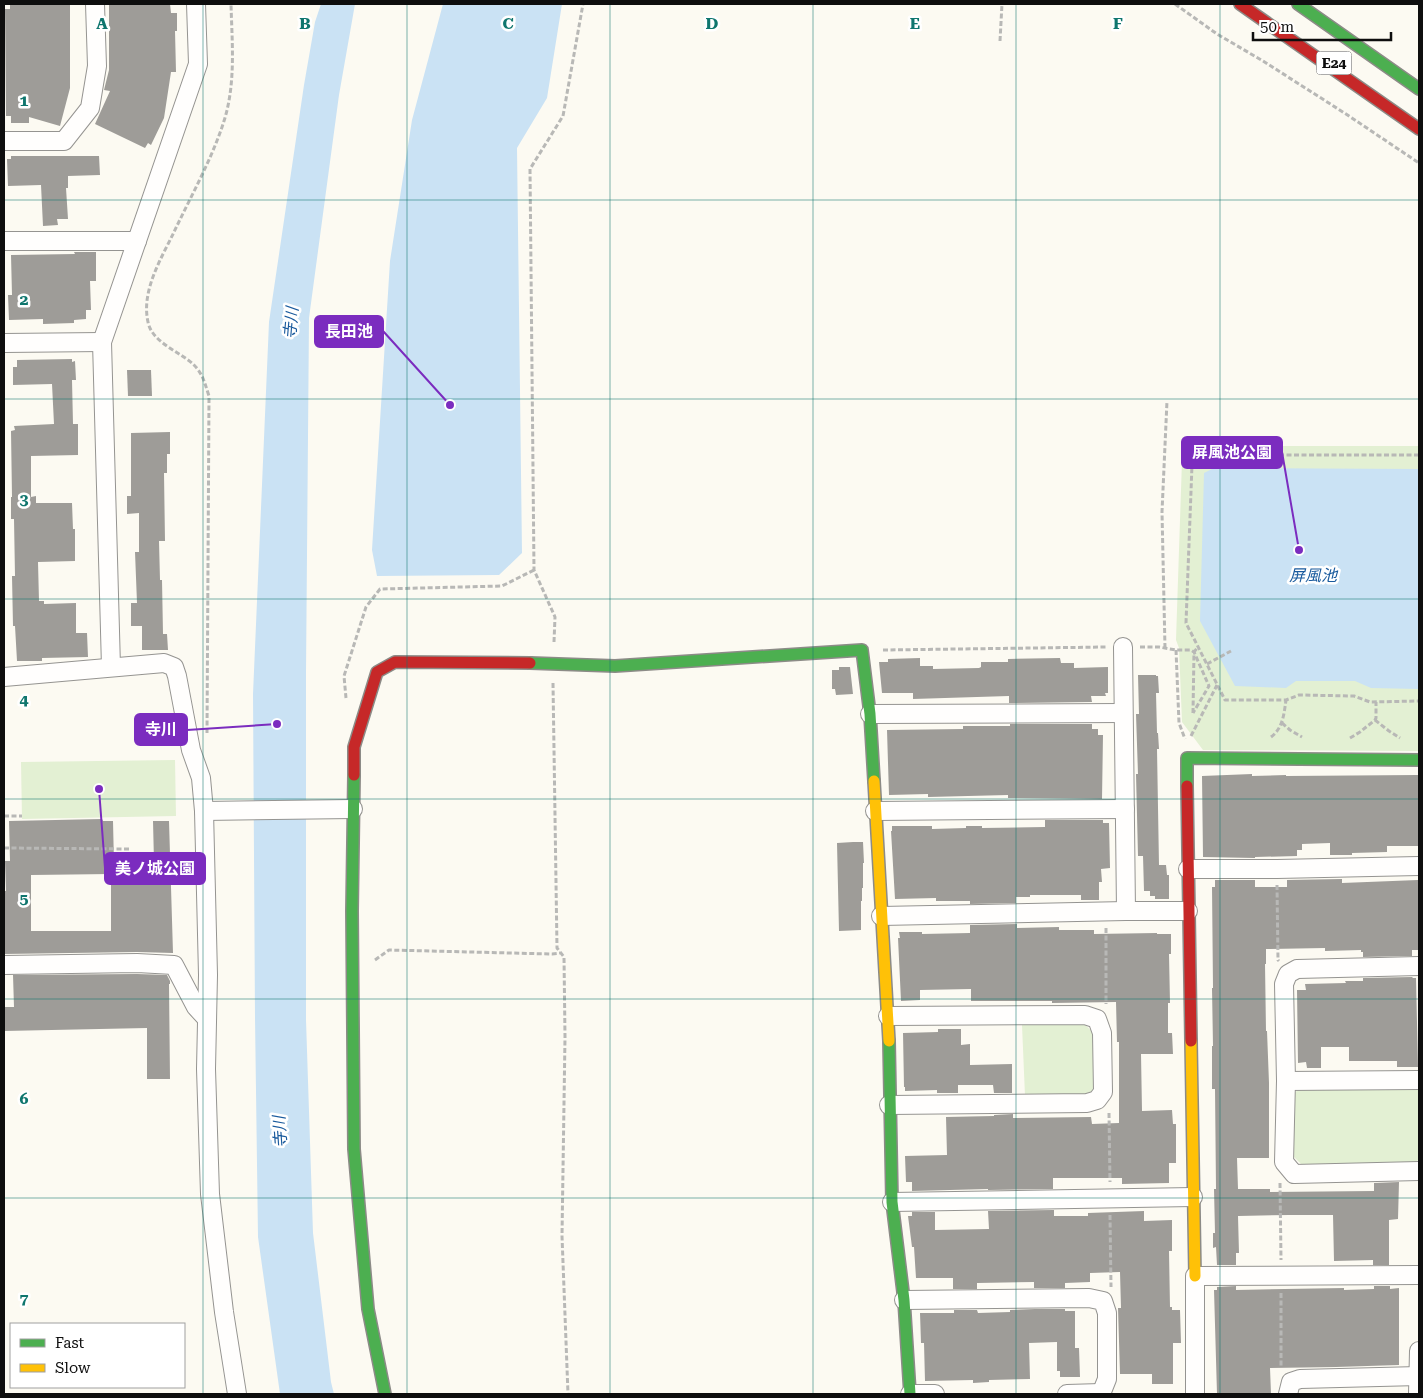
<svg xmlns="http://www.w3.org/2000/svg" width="1423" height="1398" font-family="'Roboto Serif','Noto Sans JP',serif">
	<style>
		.green { fill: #e3f0d3 }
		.water { fill: #cae2f4 }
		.building { fill: #9e9c98; fill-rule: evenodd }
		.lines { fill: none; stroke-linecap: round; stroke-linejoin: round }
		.street-casing { stroke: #959491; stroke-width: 20 }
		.fast-casing { stroke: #8c8b87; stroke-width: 14 }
		.slow-casing { stroke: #8c8b87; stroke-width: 14 }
		.jam-casing { stroke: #8c8b87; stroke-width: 14 }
		.path { stroke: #b8b8b6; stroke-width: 3; stroke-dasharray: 5 2.5; stroke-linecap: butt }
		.street { stroke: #fffefd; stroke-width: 18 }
		.fast { stroke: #4caf50; stroke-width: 11 }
		.slow { stroke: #ffc107; stroke-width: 11 }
		.jam { stroke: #c62828; stroke-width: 11 }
		.grid { fill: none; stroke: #0f766e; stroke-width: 1; stroke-opacity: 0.55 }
		.labels { text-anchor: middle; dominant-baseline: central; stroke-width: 5; stroke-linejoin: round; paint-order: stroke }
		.shield { fill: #fff; stroke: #565656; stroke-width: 1 }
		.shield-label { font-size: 14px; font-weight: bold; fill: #0e0e0e }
		.water-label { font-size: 16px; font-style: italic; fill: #195a9d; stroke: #fff }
		.grid-label { font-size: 16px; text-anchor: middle; font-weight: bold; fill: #0f766e; stroke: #fff; stroke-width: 5; stroke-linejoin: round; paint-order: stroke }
		.leader { fill: none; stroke: #7b2cbf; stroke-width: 2 }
		.callout-dot { fill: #7b2cbf; stroke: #fff; stroke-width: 2 }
		.callout { fill: #7b2cbf; stroke: #7b2cbf; stroke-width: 2 }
		.callout-label { font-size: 16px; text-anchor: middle; font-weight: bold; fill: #fff }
	</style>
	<rect width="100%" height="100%" fill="#fcfaf2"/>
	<g class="green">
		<path d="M1211,446H1419V751L1203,750L1182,722L1179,648L1176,640L1182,460Z"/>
		<path d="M175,760L176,816L22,819L21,762Z"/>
		<path d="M1084,1024L1094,1033L1096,1090L1086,1095L1025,1096L1022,1025Z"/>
		<path d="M1301,1086H1419V1159L1415,1163L1303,1166L1293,1156L1294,1094Z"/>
	</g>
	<g class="water">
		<path d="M321,4H355L339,95L309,318L306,673V1020L313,1233L331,1382L334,1394H280L258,1237L255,1018L253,694L269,322L304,85L315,22Z"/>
		<path d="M443,4H562L547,98L517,148L522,553L499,575L377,576L372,550L390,261L412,120Z"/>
		<path d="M1214,468L1419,469V689L1371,688L1355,681H1296L1286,688L1235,686L1200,621L1204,473Z"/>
	</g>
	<g class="building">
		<path d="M10,4H70V88L60,126L29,117V123H11V116H6L5,9H10Z"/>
		<path d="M109,4H170L171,13H177V31H175L176,72H171L164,118L151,145L148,143L145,148L95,124L110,91L104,90L109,70Z"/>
		<path d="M11,156H99L100,175L68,176V188H66L68,219H57L58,225L43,226L41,185L8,186L7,159H11Z"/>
		<path d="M74,252H96V281H90L91,310H86V319L74,320V323L43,324V319L9,320L8,295H12L11,255L75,254Z"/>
		<path d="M72,359V362L75,361L76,380H72L73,424H78V455L31,456V497L36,496V503H72L73,529H75V561L38,562L39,601H44V604L76,603V633H87L88,657L42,658V661H17L15,626H13L12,576H15L14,519H11V497H12L11,431L15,430L14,426L54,424L52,384L13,385V367H17V360Z"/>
		<path d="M127,370H151L152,396H128Z"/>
		<path d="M170,432V454H167V473H164L165,541H159L160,580H162L163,634H167L168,650H142V626H131V603H137L135,552H139V513L127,514V496H131V433Z"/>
		<path d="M920,658V666H933V669L979,668L981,667V662H1008V659L1060,658L1061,663H1074V668L1108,667V693H1105L1106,696H1091L1092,702L1009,703V696L913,699V693H882L879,662H888V659Z"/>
		<path d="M839,667H850L853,694L836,695L835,689H832V670H839Z"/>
		<path d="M1138,675H1156V676H1158L1159,693H1156L1157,733H1158L1159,749H1157L1159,865H1166L1167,875H1169V899H1155V896H1150V891H1144L1143,856H1138L1136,774H1138L1136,714H1139Z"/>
		<path d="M1010,724H1092V729H1098V735H1103L1102,799L1008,798V795L928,797V794L889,795L887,730L963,729V726H1010Z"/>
		<path d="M1252,774V776L1286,775V776L1418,775L1419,846H1387V852L1352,853V855H1330V843L1302,844V850H1297V856L1255,857V858L1203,857L1202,776Z"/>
		<path d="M102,819L103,821H113L114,864L153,863L154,862L153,821H169L173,953L137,952L4,954V891H6L5,861H10L9,821ZM111,874V931H31V875Z"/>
		<path d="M1045,820H1103V823H1109L1110,868L1101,869L1102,882H1099V900H1081V895H1030V897H1016V903L970,904V901H936V898L895,899L891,831H892V826H932V829L966,828V826H982V828L1045,827Z"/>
		<path d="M853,842H863L864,863H863V888H862V901H861V930L839,931L837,843Z"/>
		<path d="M1342,879V883L1418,880V950H1412V956L1363,957V952H1361V950L1325,951V948L1266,949V964H1265L1266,1031H1267L1269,1083V1158H1237L1238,1189H1270V1192L1374,1191V1183L1399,1182L1398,1219L1389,1220V1265H1373V1260L1334,1261L1333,1215H1289L1238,1216L1239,1253H1236V1265H1217L1216,1247L1213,1248V1233H1215L1214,1189H1216L1215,1089H1212V1046H1213L1212,988H1213L1212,887H1215V880H1255V887H1287V880Z"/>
		<path d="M1017,924V928L1059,927V930H1094V934L1157,933V934H1171V954H1169L1170,1003H1168V1033H1172L1173,1054H1141L1142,1111L1172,1110L1173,1124H1176V1163H1169V1183L1122,1184V1178H1053V1189L988,1190V1189L912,1191V1182H906L905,1156L947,1155L946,1117L994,1116V1115L1013,1114V1118L1091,1117L1092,1124L1119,1123V1042H1117L1116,1002L1052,1003V1001H971V989L920,990V1000L901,1001L898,938H900L899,932H922V934L970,933V925Z"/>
		<path d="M137,974L167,975L170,981V984H169L170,1079H147V1028L4,1031V1007H14L13,975Z"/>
		<path d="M1412,977L1413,978H1416L1418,1067H1397V1061H1349V1047H1321V1068H1307L1306,1062L1298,1063L1297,990H1306L1305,984L1346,983L1345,981H1363V978Z"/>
		<path d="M938,1029H961V1045L970,1044V1065L1012,1064V1093H994L993,1085H958V1093H937V1090L905,1091V1087H904L903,1033L938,1032Z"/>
		<path d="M1054,1210V1216H1088V1213L1144,1211V1221L1172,1220V1251H1169L1170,1307H1172V1310H1180L1181,1343H1173V1384H1152V1374H1120L1118,1308H1121L1120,1272L1090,1273V1282L1065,1283V1288H1034V1282L977,1283V1289H953V1278H916L914,1247H912L908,1216H912V1212H935V1230L989,1229L988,1211Z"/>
		<path d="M1236,1286V1290L1344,1288V1290L1374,1289V1286H1390V1289L1399,1288V1365L1336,1367L1270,1368L1271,1394H1217L1214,1290H1217V1287Z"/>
		<path d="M1035,1309H1065V1311H1075V1348H1079L1080,1377H1060V1371H1057V1342L1029,1343L1030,1379L989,1380V1382L973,1383V1380L925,1381L924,1343H921L920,1313H954V1310H977L978,1313L1010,1312V1310Z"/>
	</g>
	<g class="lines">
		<g class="street-casing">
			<g id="street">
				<path d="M4,141H64L90,108L97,66L95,4"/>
				<path d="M4,241H137"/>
				<path d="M4,343L102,342"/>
				<path d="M1123,647L1126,911"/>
				<path d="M111,667L102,342L198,64L196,4"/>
				<path d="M4,677L164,663L174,667L177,676L191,750L201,778L204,811L208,975L206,1069L210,1194L224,1312L237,1394"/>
				<path d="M870,714L1123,713"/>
				<path d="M204,811L353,809"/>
				<path d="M875,811L1125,809"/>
				<path d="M1188,869H1277L1419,866"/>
				<path d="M881,916L1126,911H1188"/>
				<path d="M4,965L137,963L174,965L196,1007L207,1019"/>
				<path d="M1419,966L1297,969L1288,974L1284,984L1286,1081L1284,1162L1294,1174L1419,1171"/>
				<path d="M888,1016L1085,1015L1097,1019L1102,1033L1103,1092L1097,1100L1087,1103L889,1105"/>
				<path d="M1286,1081L1419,1080"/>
				<path d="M892,1202L1193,1197"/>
				<path d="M904,1300L1089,1298L1103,1301L1107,1313V1379L1101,1394"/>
				<path d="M910,1394H935"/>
				<path d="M1067,1394L1101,1393"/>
				<path d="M1195,1394V1276L1419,1275"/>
				<path d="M1288,1394L1291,1382L1300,1379L1419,1376"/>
				<path d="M1418,1394L1419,1351"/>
			</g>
		</g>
		<g class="fast-casing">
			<g id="fast">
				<path d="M1298,4L1419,89"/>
				<path d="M530,663L615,666L862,650L870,714L874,781"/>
				<path d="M354,775L352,911L354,1149L368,1309L385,1394"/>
				<path d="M1187,786V758L1419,760"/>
				<path d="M889,1041L892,1202L904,1300L910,1394"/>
			</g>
		</g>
		<g class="slow-casing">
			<g id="slow">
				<path d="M874,781L889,1041"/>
				<path d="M1191,1041L1195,1276"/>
			</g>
		</g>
		<g class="jam-casing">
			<g id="jam">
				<path d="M1240,4L1419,129"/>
				<path d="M354,775V747L377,672L395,662L530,663"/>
				<path d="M1187,786L1191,1041"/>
			</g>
		</g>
		<g class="path">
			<path d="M1175,4L1217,34L1263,61L1346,114L1419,163"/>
			<path d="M1000,41L1002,4"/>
			<path d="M1419,455H1213L1192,465L1186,623L1225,700H1286L1299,695L1354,696L1370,702L1419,701"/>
			<path d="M554,642L555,617L534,570L530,169L563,116L583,4"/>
			<path d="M1140,647H1159L1176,650H1191L1194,652L1209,686L1193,713"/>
			<path d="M1165,648L1162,512L1167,401"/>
			<path d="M883,650L1107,647"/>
			<path d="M1176,650L1179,723L1185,739"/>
			<path d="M1207,664L1231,651"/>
			<path d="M553,683L557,948L564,957L565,1037L562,1236L568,1394"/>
			<path d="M346,698L344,676L366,607L380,589L502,586L534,570"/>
			<path d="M1193,713L1194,652L1198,647"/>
			<path d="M1375,720L1389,731L1400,738"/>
			<path d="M1282,723L1290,730L1302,737"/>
			<path d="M207,733L209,396C205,384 203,374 194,365C181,352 152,343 148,322C141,291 161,259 174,232C191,196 212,159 224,121C236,83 232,43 231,4"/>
			<path d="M1191,736L1217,685"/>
			<path d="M1271,737C1283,728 1284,714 1286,700"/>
			<path d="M1350,738L1360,732L1375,720L1376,718V702"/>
			<path d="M4,816H22"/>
			<path d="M4,848L130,849"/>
			<path d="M1277,885L1278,960L1279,961"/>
			<path d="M1106,928V1004"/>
			<path d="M375,960L389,950L552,954L560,953"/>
			<path d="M1109,1113L1110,1182"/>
			<path d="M1280,1183L1281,1260"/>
			<path d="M1110,1215L1111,1287"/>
			<path d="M1281,1293V1367"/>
		</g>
		<use href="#street" class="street"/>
		<use href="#fast" class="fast"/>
		<use href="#slow" class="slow"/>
		<use href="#jam" class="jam"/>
	</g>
	<path class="grid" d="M203,4V1394M407,4V1394M610,4V1394M813,4V1394M1016,4V1394M1220,4V1394M4,200H1419M4,399H1419M4,599H1419M4,799H1419M4,999H1419M4,1198H1419"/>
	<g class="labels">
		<rect class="shield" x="1316.5" y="51.5" width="35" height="23" rx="4"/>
		<g class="shield-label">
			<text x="1334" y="63">E24</text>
		</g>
		<g class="water-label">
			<text transform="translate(291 323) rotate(-85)">寺川</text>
			<text x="1313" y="575">屏風池</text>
			<text transform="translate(280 1132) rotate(-94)">寺川</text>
		</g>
	</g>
	<g class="grid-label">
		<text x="102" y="29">A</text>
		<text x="305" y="29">B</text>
		<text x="508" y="29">C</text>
		<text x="712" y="29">D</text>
		<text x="915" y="29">E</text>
		<text x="1118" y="29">F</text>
		<text x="24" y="106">1</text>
		<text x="24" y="305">2</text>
		<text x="24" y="505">3</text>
		<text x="24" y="705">4</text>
		<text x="24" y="904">5</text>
		<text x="24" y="1104">6</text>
		<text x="24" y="1304">7</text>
	</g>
	<path class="leader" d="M450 405L383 331M1299 550L1282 452M277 724L187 730M99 789L105 868"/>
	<g class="callout-dot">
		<circle cx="450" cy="405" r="5"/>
		<circle cx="1299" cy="550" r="5"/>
		<circle cx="277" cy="724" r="5"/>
		<circle cx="99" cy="789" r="5"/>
	</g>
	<g class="callout">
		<rect x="315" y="316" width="68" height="31" rx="5"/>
		<rect x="1182" y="437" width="100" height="31" rx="5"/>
		<rect x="135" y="714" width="52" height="31" rx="5"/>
		<rect x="105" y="853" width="100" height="31" rx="5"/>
	</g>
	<g class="callout-label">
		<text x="349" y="337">長田池</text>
		<text x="1232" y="458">屏風池公園</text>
		<text x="161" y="735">寺川</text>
		<text x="155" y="874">美ノ城公園</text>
	</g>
	<rect width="1423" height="1398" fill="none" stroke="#0e0e0e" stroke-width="10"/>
	<rect x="10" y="1323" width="175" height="65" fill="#ffffff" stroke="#9f9f9f"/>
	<rect x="20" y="1339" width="25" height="8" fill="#4caf50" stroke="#9f9f9f"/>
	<text x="55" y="1348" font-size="15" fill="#0e0e0e">Fast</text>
	<rect x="20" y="1364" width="25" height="8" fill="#ffc107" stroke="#9f9f9f"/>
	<text x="55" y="1373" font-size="15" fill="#0e0e0e">Slow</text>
	<path d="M1253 32v8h138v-8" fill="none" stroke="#0e0e0e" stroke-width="2.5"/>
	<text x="1260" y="32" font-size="15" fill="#0e0e0e" stroke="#ffffff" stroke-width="4" paint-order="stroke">50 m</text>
</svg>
